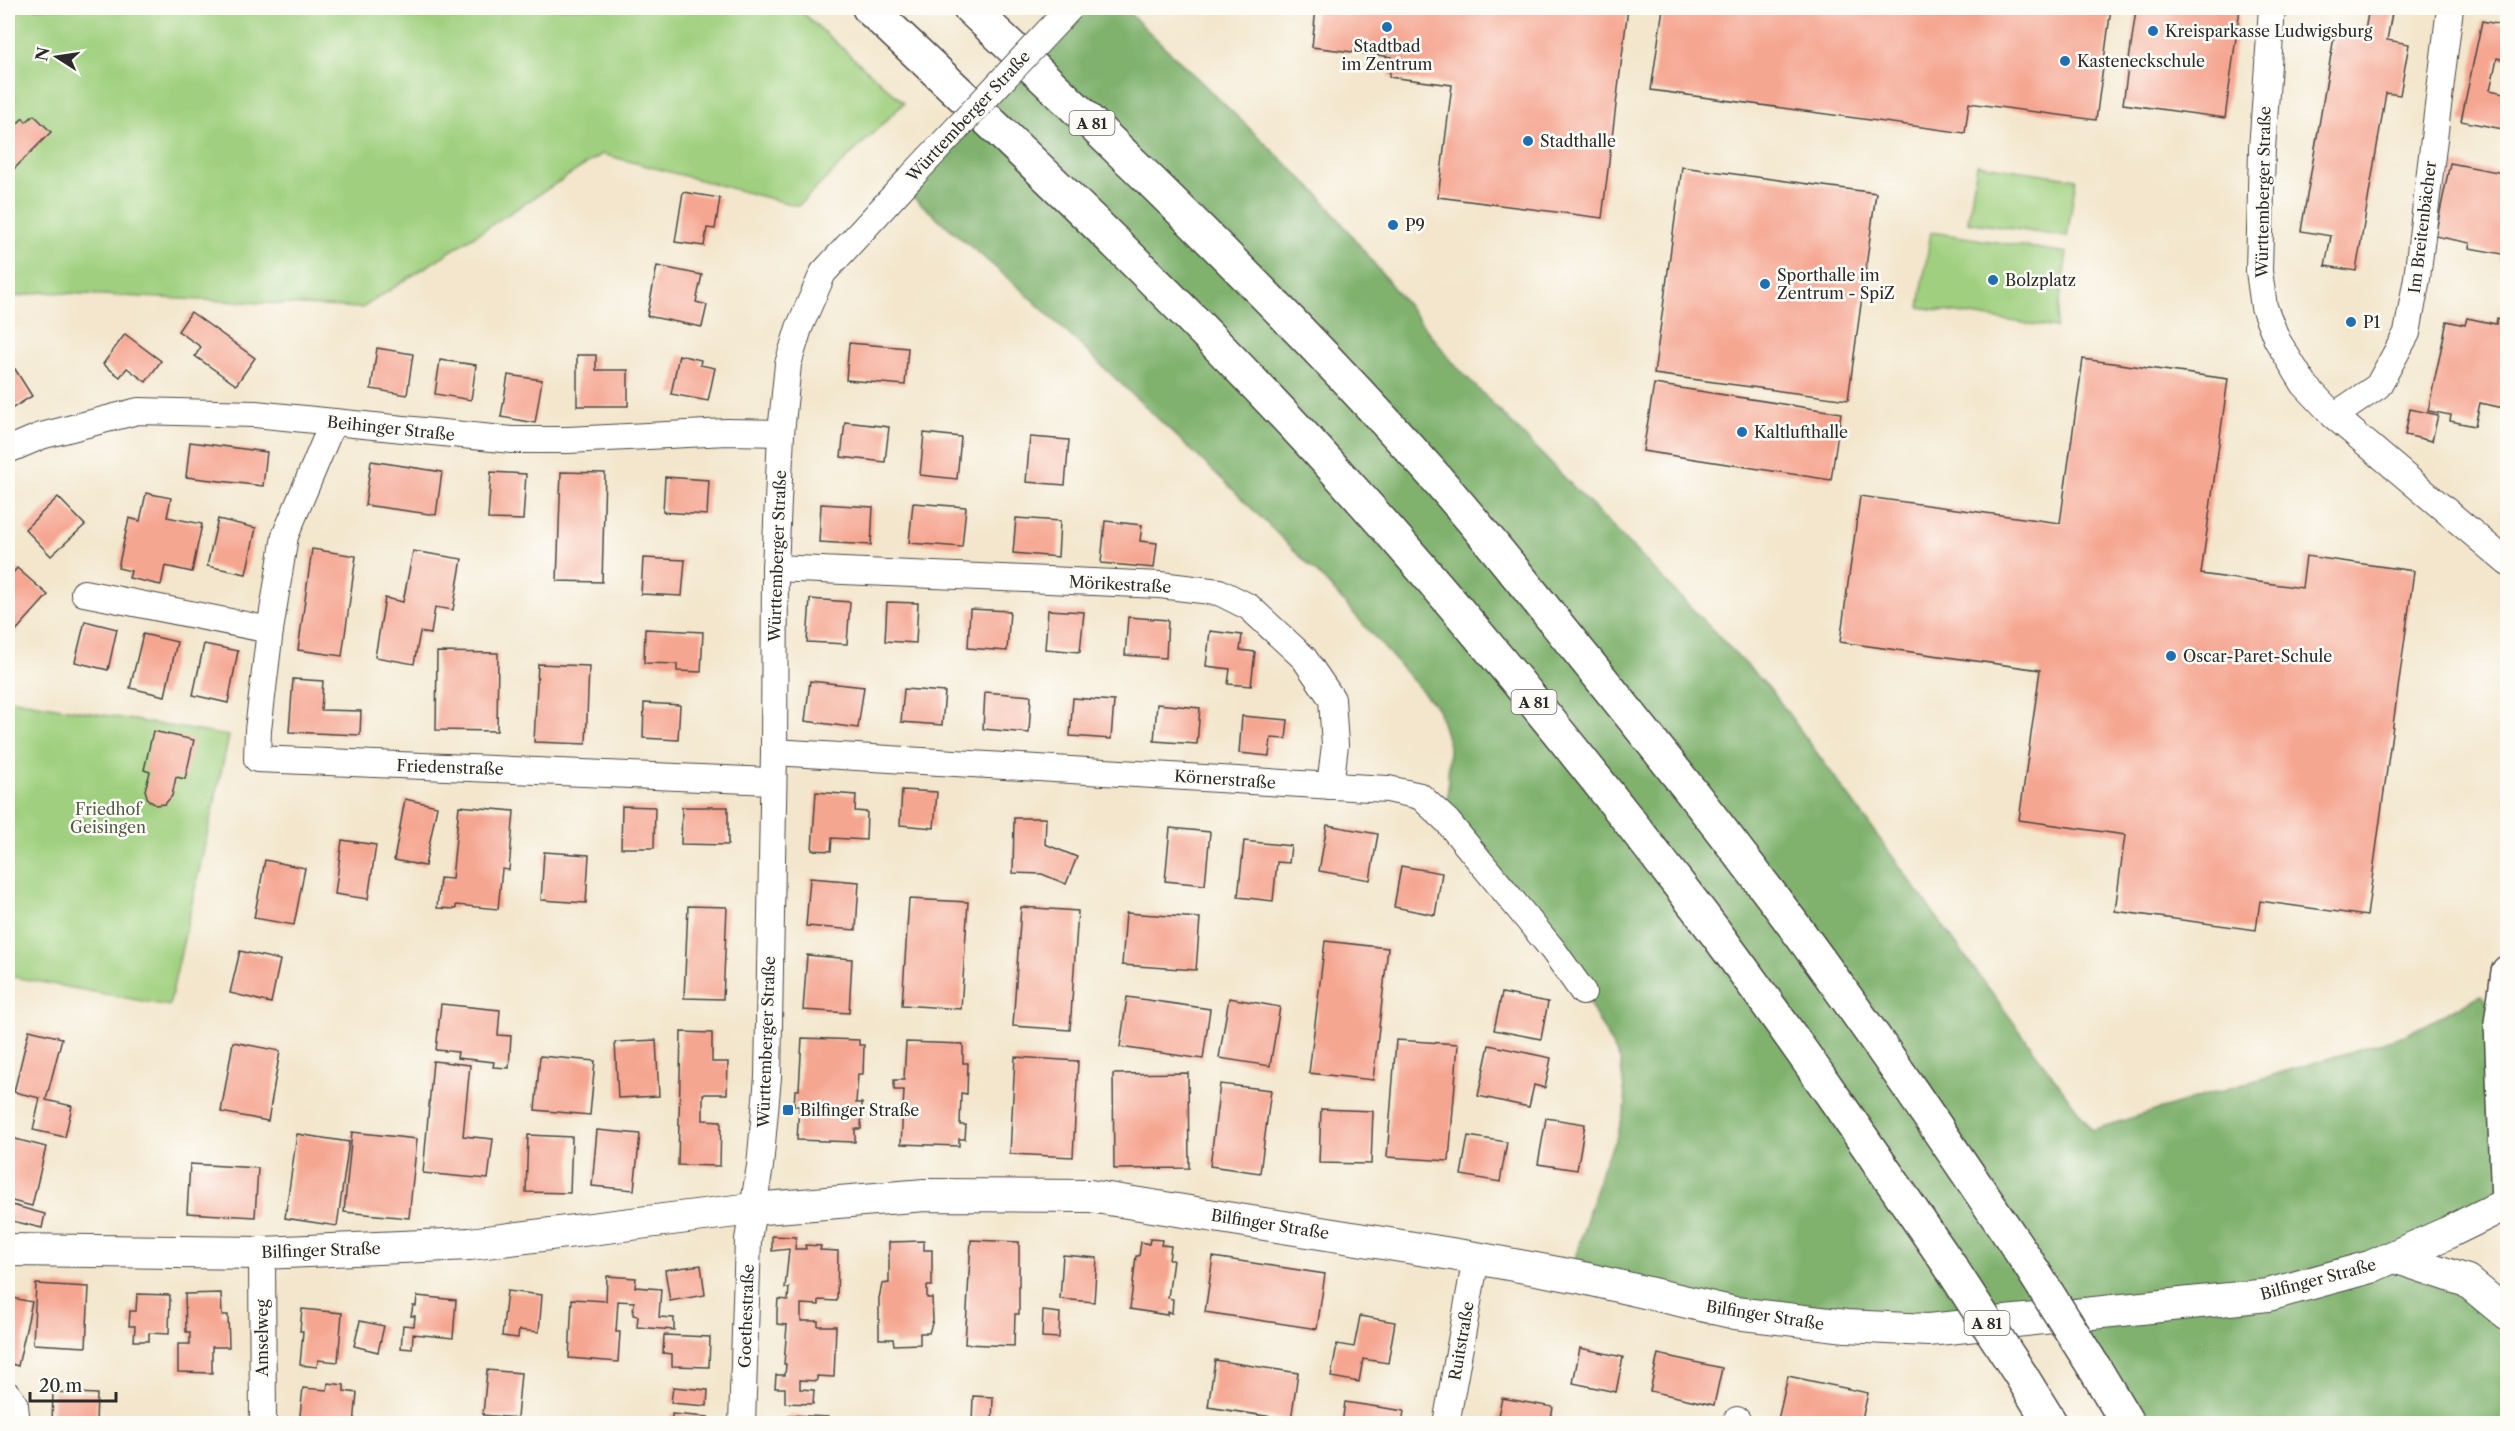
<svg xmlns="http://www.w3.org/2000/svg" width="2515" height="1431" font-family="'Libre Caslon Text',serif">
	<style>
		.green { fill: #a0d07f; stroke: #667e55; stroke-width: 1.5 }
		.forest { fill: #80b26e; stroke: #566e4c; stroke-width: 1.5 }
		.building { fill: #f5a691 }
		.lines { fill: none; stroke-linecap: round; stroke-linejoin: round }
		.minor-casing { stroke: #494743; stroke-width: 28 }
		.tertiary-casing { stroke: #494743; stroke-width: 34 }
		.secondary-casing { stroke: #494743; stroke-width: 36 }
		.motorway-casing { stroke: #494743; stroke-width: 36 }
		.minor { stroke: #fff; stroke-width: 26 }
		.tertiary { stroke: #fff; stroke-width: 32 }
		.secondary { stroke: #fff; stroke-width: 33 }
		.motorway { stroke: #fff; stroke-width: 33 }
		.minor-bridge-casing { stroke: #494743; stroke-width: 28; stroke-linecap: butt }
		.motorway-bridge-casing { stroke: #494743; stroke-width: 36; stroke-linecap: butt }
		.minor-bridge { stroke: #fff; stroke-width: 26 }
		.motorway-bridge { stroke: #fff; stroke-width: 33 }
		.poi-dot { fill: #1f6fb2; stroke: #fdfcf7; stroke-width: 2 }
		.labels { text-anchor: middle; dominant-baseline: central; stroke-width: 5; stroke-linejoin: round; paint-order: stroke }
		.shield { fill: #fdfcf7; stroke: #6a6a68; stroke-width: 1.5 }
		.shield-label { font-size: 15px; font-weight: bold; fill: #2b2b2b }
		.poi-label { font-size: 16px; fill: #2b2b2b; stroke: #fdfcf7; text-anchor: start }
		.street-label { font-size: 16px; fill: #2b2b2b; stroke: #fdfcf7 }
		.park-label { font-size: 16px; fill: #4e5d44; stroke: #fdfcf7 }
	</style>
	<rect width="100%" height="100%" fill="#fdfcf7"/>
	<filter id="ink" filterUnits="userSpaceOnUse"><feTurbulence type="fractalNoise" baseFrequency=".0167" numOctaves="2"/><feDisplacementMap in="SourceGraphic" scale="12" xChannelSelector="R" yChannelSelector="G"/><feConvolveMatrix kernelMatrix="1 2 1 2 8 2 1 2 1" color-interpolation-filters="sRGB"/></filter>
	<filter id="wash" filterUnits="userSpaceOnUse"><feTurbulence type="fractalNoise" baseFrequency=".008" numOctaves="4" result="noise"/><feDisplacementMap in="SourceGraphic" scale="24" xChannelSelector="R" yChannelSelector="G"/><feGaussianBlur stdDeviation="1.35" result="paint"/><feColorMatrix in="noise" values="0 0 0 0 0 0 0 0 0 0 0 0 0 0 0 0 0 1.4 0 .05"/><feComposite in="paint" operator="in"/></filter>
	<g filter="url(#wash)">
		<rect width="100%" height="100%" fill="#f3e6cc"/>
		<g class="green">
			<path d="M8,8H797L904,103L798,206L602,154L362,308L42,292L8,298Z"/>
			<path d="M1977,164L2076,179L2067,237L1968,222Z"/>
			<path d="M1931,232L2067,253L2056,328L1919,307Z"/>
			<path d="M8,699L229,736L169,1006L8,976Z"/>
		</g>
		<path class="forest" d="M1073,8H1124L1321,197L1454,364L1771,690L2092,1130L2405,1035L2481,995L2501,1022L2507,1203L2396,1256L2467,1281L2507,1325V1423H2128L2066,1322L1928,1330L1570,1275L1603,1165L1617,1136L1626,1105L1620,1060L1583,992L1447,821L1449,745L1438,709L1326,582L1227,484L1023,291L901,187Z"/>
		<g id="blocks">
			<g class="building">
				<path d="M1316,8H1628L1602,218L1438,197L1452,85L1389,77L1392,57L1312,47Z"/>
				<path d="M1663,8H2111L2096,120L1969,103L1965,133L1651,90Z"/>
				<path d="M2151,8H2240L2225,118L2123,104L2136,10L2147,11Z"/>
				<path d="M2369,8H2393L2387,40L2409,44L2400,95L2386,93L2356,271L2325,266L2331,236L2301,231L2335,31L2364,36Z"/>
				<path d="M2482,21L2508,26V60L2497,58L2490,90L2508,94V130L2461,121Z"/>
				<path d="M34,115L51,132L8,175V133L23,118L26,122Z"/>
				<path d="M2450,163L2508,174V262L2502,261L2503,254L2469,248L2470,243L2435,236Z"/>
				<path d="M1682,167L1876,193L1848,400L1654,374Z"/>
				<path d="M683,192L720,198L715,229L707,228L704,246L675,242Z"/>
				<path d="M657,266L702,275L696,302L707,305L702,327L647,316Z"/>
				<path d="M191,312L255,358L236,385L195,356L201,347L178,331Z"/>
				<path d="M2467,318L2496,324L2497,318L2508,320V409L2480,403L2475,426L2450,421L2451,415L2428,411L2447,321L2465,325Z"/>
				<path d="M125,334L161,361L146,382L127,368L120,377L103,364Z"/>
				<path d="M849,343L908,348L905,385L846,380Z"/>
				<path d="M377,348L413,354L407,395L371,389Z"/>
				<path d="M577,355H596V370H628V406H577Z"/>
				<path d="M679,355L701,360L700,365L715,368L708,401L671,394Z"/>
				<path d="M2083,359L2228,379L2201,574L2302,588L2306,556L2414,571L2367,916L2260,901L2256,930L2115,911L2125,835L2019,820L2040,670L1840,642L1860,496L2060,523Z"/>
				<path d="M440,360L476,365L471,400L435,394Z"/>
				<path d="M15,369L32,396L8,411V373Z"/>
				<path d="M508,375L542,380L535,423L501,417Z"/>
				<path d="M1654,384L1841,413L1831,480L1643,451Z"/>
				<path d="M2410,409L2438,415L2432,441L2405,435Z"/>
				<path d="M845,422L889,427L885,462L841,457Z"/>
				<path d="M924,433L961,437L957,479L920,475Z"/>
				<path d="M1030,437L1069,440L1065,485L1026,482Z"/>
				<path d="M190,442L267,452L263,486L186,477Z"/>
				<path d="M371,461L442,472L436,515L365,505Z"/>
				<path d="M491,472L526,474L523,520L488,519Z"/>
				<path d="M561,472L605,473L602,582L557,581Z"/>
				<path d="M665,477L709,480L707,515L663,512Z"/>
				<path d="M146,493L171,498L167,517L202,524L192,572L165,566L161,585L129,578L131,571L118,568L129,518L140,521Z"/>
				<path d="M58,497L85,525L51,556L25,529Z"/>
				<path d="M913,503L966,507L962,547L909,543Z"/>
				<path d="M821,504L873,507L871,545L819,542Z"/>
				<path d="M1016,518L1060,521L1058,557L1013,553Z"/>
				<path d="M218,519L256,528L246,574L207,566Z"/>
				<path d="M1105,521L1142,525L1140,541L1157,543L1154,568L1101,563Z"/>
				<path d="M312,549L356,556L342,656L298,650Z"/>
				<path d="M413,551L462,559L453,610L435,607L431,634L420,632L414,664L375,657L385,598L403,602Z"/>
				<path d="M643,558L685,560L682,596L641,594Z"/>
				<path d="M17,568L48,595L13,634L8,629V579Z"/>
				<path d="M810,599L850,602L847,644L807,642Z"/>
				<path d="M887,602L918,603L916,643L885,641Z"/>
				<path d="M970,609L1010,611L1007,651L968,648Z"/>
				<path d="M1048,610L1084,612L1080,652L1045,649Z"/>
				<path d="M1128,617L1168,620L1166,658L1125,655Z"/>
				<path d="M85,621L117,629L108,670L75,662Z"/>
				<path d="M645,629L703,632L701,672L677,671V664L644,663Z"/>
				<path d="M1210,631L1242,635L1240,650L1255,652L1251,686L1228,684L1230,669L1206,666Z"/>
				<path d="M143,634L177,642L165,696L130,688Z"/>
				<path d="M204,644L238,651L228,703L193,695Z"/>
				<path d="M437,652L498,653L497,731L436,730Z"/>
				<path d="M538,664L589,666L586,744L534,742Z"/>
				<path d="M293,679L323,681L321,710L361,711L360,735L289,732Z"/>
				<path d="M810,681L864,687L858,728L805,721Z"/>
				<path d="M904,689L945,692L942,725L901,722Z"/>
				<path d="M985,692L1031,696L1029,733L983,729Z"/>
				<path d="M1073,698L1114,701L1111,739L1070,736Z"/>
				<path d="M644,703L680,705L678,740L643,738Z"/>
				<path d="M1157,704L1200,708L1197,744L1154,741Z"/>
				<path d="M1242,716L1288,720L1286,739L1271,738L1269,756L1239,753Z"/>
				<path d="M153,731L194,740L185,779L176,777L172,796L165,804L156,805L148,800L145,790L150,772L144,770Z"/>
				<path d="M902,790L937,792L934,828L900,825Z"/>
				<path d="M816,792L856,795L855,811L867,812L866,840L832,838L831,851L812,850Z"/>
				<path d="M405,799L437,806L425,866L394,860Z"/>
				<path d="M459,806L514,811L509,870L502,869L498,909L456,905V909L437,908L440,878L452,879Z"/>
				<path d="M622,806L655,807L654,848H621Z"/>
				<path d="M682,807H728V845L681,844Z"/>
				<path d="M1014,818H1046L1045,844L1077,857L1066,884L1042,874L1013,873Z"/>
				<path d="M1327,825L1378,834L1370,880L1319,871Z"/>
				<path d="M1170,828L1210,832L1205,885L1165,881Z"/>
				<path d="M342,840L376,845L368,899L335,894Z"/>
				<path d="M1244,841L1291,846L1289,863L1277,862L1273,901L1238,897Z"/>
				<path d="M544,852L589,855L586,903L541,900Z"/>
				<path d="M265,860L305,868L294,925L254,918Z"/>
				<path d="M1401,866L1442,873L1435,915L1394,907Z"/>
				<path d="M810,878L859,882L856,930L806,926Z"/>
				<path d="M909,899L968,902L961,1009L902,1005Z"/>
				<path d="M688,906L727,907L723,999L684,998Z"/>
				<path d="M1021,907L1078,911L1070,1030L1013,1026Z"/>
				<path d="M1126,913L1200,918L1196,970L1122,965Z"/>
				<path d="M1325,941L1388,948L1373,1080L1309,1073Z"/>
				<path d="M240,951L280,960L271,1003L230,993Z"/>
				<path d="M807,955L852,959L849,1013L803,1010Z"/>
				<path d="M1502,993L1548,1002L1541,1039L1494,1030Z"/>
				<path d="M1127,997L1210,1009L1203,1059L1120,1047Z"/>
				<path d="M1229,998L1280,1007L1270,1066L1219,1058Z"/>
				<path d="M441,1004L500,1010L498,1035L511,1036L509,1068L493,1067L494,1062L457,1058L458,1052L436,1050Z"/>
				<path d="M29,1030L62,1038L46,1100L72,1106L65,1137L33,1130L40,1098L14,1092Z"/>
				<path d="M681,1032L712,1033V1062H728L727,1094H703V1120L721,1121L720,1166L678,1165Z"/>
				<path d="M802,1038L859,1040V1045H864L863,1074H858L856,1103H862L861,1129H855V1142L797,1140L799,1106H794L795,1090H799Z"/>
				<path d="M656,1040L659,1096L618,1098L615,1042Z"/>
				<path d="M1396,1040L1458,1044L1449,1161L1387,1157Z"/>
				<path d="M233,1042L280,1051L268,1121L221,1112Z"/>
				<path d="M906,1042L963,1044V1063H968L967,1094L961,1093L960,1125H966L965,1139H959V1146L901,1144L904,1090H894V1080H904Z"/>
				<path d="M1489,1045L1551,1058L1545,1088L1534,1085L1529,1107L1478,1096Z"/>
				<path d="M540,1056L595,1061L590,1115L535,1110Z"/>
				<path d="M1015,1057L1078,1061L1073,1157L1010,1154Z"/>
				<path d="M433,1061L470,1065L463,1136L493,1139L488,1179L423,1173Z"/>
				<path d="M1188,1073L1189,1168L1114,1169L1113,1074Z"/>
				<path d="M1220,1084L1271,1090L1260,1173L1210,1166Z"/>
				<path d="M1321,1109L1373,1111L1371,1164L1319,1163Z"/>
				<path d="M1546,1118L1585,1124L1577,1170L1538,1164Z"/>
				<path d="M597,1130L640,1134L634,1190L592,1186Z"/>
				<path d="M352,1132L417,1139L409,1218L344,1212Z"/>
				<path d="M297,1134L349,1142L337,1226L285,1218Z"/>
				<path d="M528,1135L572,1137L570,1193L526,1192Z"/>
				<path d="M1468,1136L1507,1142L1500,1182L1461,1175Z"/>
				<path d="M8,1137L46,1147L32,1206L8,1200Z"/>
				<path d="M190,1164L258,1168L255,1217L187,1213Z"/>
				<path d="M12,1205L45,1214L42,1228L8,1220Z"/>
				<path d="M772,1236L796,1237L795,1249H806L805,1245L821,1246L820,1250L838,1251L837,1301L819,1300V1305L801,1304V1321H818V1326H836L834,1377L817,1376V1381L800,1380V1389L814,1390L813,1404L785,1403V1388H775L776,1375H785L786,1364H784L787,1325L777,1324V1312L778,1299L788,1300L789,1288H785L789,1249L772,1251Z"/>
				<path d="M1150,1239L1162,1240L1161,1245L1171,1246L1169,1260H1173L1168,1298L1173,1299L1172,1313L1167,1312V1315L1130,1309L1136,1256H1139L1141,1242L1149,1244Z"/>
				<path d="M971,1240L1019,1242V1314H1015L1014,1346L965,1344Z"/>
				<path d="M924,1241V1250H932V1286H927V1298H932L933,1320L929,1333H920V1344L894,1345L893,1339H879V1298L882,1284L889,1283V1242Z"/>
				<path d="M1063,1255L1097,1258L1094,1302L1060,1299Z"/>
				<path d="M1213,1257L1325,1274L1317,1329L1205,1312Z"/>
				<path d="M701,1265L705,1295L670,1301L665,1270Z"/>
				<path d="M607,1276L636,1278L635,1287L661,1289L659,1317L674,1318V1330L637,1327L638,1316L633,1315L634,1302L618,1301L616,1332H620L618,1362L569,1358L572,1299L606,1301Z"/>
				<path d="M36,1284L89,1287L86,1347L33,1344Z"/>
				<path d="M507,1291L542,1295L539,1332L519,1330L518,1338L502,1336Z"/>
				<path d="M221,1293L222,1315H228L229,1347H212V1373L178,1372V1344H190V1332H186L185,1294Z"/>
				<path d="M137,1294L170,1295L169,1334L149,1333V1341H134L135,1326H129L130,1311H136Z"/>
				<path d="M417,1296L456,1300L453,1338L413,1334L412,1349L401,1348L403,1325L414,1326L415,1316H411L413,1306H416Z"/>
				<path d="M8,1297L32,1302L18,1366L8,1363Z"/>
				<path d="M302,1309L342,1313L338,1362L318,1360L317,1367L300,1365L303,1331H300Z"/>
				<path d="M1043,1311L1060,1313L1059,1338L1042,1337Z"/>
				<path d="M1360,1316L1395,1322L1388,1363L1363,1359L1359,1382L1331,1377L1337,1344L1354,1347Z"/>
				<path d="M360,1321L384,1326L378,1352L354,1346Z"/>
				<path d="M664,1335L710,1337L709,1367L672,1366V1354L663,1353Z"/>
				<path d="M1580,1348L1623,1357L1616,1392L1573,1383Z"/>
				<path d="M1658,1354L1722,1368L1714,1405L1650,1391Z"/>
				<path d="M1215,1360L1298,1373L1291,1420L1208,1407Z"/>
				<path d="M487,1370L521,1373L517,1418L483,1415Z"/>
				<path d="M1788,1376L1868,1393L1861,1424H1777Z"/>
				<path d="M328,1383L344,1385V1391L357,1393L354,1424H299L303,1388L327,1390Z"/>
				<path d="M673,1387L708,1390L707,1406L671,1403Z"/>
				<path d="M53,1392L97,1394L96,1424H52Z"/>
				<path d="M973,1396L993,1397L992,1424H972Z"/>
				<path d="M1502,1398L1553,1407L1550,1424H1496Z"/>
				<path d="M1345,1402L1404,1411L1402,1424H1342Z"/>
				<path d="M672,1414L708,1417V1424H672Z"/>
				<path d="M789,1415L828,1417V1424H789Z"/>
			</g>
		</g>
	</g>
	<g filter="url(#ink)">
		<use href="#blocks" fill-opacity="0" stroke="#494743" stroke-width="1.5"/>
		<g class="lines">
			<g class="minor-casing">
				<g id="minor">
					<path d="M2272,8L2262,149L2259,271L2264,307L2277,340L2304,384L2334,416L2508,563"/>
					<path d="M2334,416L2378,386L2407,333L2417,278L2450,8"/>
					<path d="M333,422L285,536L270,630L258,730L257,759L773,781"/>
					<path d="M8,450L41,436L138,411L255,414L512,440H568L727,432L781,433"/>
					<path d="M775,568L1160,585L1219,592L1249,607L1304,658L1332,699L1335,745L1330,786"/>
					<path d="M84,593L270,630"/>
					<path d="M774,752L1351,787L1388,789L1420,796L1447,821L1553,950L1583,992"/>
					<path d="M262,1253L263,1424"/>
					<path d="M8,1395L15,1405L17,1424"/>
					<path d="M742,1424L748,1240L760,1166L768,1077L774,752L775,568L781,433L788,364L799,328L823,273L914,174"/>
					<path d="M1446,1424L1476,1258"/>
					<path d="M1736,1424L1737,1420"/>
				</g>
			</g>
			<g class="tertiary-casing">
				<g id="tertiary">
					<path d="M8,1250L262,1253L470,1244L752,1209L925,1195L1090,1196L1476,1258L1579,1277L1735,1313L1846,1326L1928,1330L2268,1295L2370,1267L2447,1233L2508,1203"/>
					<path d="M2395,1257L2467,1281L2508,1315"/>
				</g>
			</g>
			<g class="secondary-casing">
				<path id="secondary" d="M2508,972L2501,1023L2508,1203"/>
			</g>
			<g class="motorway-casing">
				<g id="motorway">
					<path d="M869,8C1038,166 1207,326 1361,499C1456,605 1546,715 1634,827C1663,865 1693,902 1721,940C1801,1048 1876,1158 1952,1269"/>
					<path d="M970,8C1122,151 1273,297 1413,452C1470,515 1523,582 1577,649C1643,730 1708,812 1771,895C1861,1014 1944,1138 2027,1261"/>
					<path d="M2094,1367L2128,1424"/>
					<path d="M2022,1377L2051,1424"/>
				</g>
			</g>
			<use href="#minor" class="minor"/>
			<use href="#tertiary" class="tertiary"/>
			<use href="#secondary" class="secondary"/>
			<use href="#motorway" class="motorway"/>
			<g class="minor-bridge-casing">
				<path id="minor-bridge" d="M914,174L1070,8"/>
			</g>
			<g class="motorway-bridge-casing">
				<g id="motorway-bridge">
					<path d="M2027,1261L2094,1367"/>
					<path d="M1952,1269L2022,1377"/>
				</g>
			</g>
			<use href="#minor-bridge" class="minor-bridge"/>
			<use href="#motorway-bridge" class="motorway-bridge"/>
		</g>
	</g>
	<g class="poi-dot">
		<circle cx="1387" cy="27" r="6"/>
		<circle cx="2153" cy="31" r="6"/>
		<circle cx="2065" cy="61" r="6"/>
		<circle cx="1528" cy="141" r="6"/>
		<circle cx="1393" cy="225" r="6"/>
		<circle cx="1993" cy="280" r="6"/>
		<circle cx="1765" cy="284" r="6"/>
		<circle cx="2351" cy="322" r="6"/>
		<circle cx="1742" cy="432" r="6"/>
		<circle cx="2171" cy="656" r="6"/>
		<rect x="782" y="1104" width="12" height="12" rx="3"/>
	</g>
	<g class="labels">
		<g class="shield">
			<rect x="1069.5" y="111" width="45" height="24" rx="4.5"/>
			<rect x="1511.5" y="690" width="45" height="24" rx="4.5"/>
			<rect x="1964.5" y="1311" width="45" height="24" rx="4.5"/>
		</g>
		<g class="shield-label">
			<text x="1092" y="123">A 81</text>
			<text x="1534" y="702">A 81</text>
			<text x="1987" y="1323">A 81</text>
		</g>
		<g class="poi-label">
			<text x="2165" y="31">Kreisparkasse Ludwigsburg</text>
			<text x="1387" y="46" text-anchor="middle">Stadtbad<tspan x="1387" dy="18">im Zentrum</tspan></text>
			<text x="2077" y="61">Kasteneckschule</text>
			<text x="1540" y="141">Stadthalle</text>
			<text x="1405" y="225">P9</text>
			<text x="1777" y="275">Sporthalle im<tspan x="1777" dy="18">Zentrum - SpiZ</tspan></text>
			<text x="2005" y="280">Bolzplatz</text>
			<text x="2363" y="322">P1</text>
			<text x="1754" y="432">Kaltlufthalle</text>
			<text x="2183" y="656">Oscar-Paret-Schule</text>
			<text x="800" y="1110">Bilfinger Straße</text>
		</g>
		<g class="street-label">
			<text transform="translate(968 116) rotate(-47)">Württemberger Straße</text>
			<text transform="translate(2263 192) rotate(-89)">Württemberger Straße</text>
			<text transform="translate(2422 227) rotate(-83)">Im Breitenbächer</text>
			<text transform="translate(391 428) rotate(6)">Beihinger Straße</text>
			<text transform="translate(777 556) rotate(-88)">Württemberger Straße</text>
			<text transform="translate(1120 584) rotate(3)">Mörikestraße</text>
			<text transform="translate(450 767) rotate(2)">Friedenstraße</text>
			<text transform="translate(1225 779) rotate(4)">Körnerstraße</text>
			<text transform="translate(766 1042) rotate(-88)">Württemberger Straße</text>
			<text transform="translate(1270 1224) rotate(9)">Bilfinger Straße</text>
			<text transform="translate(321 1250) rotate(-2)">Bilfinger Straße</text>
			<text transform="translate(2318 1279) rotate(-15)">Bilfinger Straße</text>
			<text transform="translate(1765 1315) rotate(9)">Bilfinger Straße</text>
			<text transform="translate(746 1316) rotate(-88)">Goethestraße</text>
			<text transform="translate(262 1338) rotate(-90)">Amselweg</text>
			<text transform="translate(1461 1341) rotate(-80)">Ruitstraße</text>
		</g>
		<g class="park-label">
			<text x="108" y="809">Friedhof<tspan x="108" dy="18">Geisingen</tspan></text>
		</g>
	</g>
	<rect width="2515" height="1431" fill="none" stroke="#fdfcf7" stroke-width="30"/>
	<g transform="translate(57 57) rotate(282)" stroke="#fdfcf7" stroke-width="4.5" paint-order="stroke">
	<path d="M0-4.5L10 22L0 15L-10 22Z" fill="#2b2b2b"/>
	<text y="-9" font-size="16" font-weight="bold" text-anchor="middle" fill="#2b2b2b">N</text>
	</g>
	<path d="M30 1392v9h86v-9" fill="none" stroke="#2b2b2b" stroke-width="3"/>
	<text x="39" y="1392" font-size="18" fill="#2b2b2b" stroke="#fdfcf7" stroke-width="4.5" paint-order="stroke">20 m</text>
</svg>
